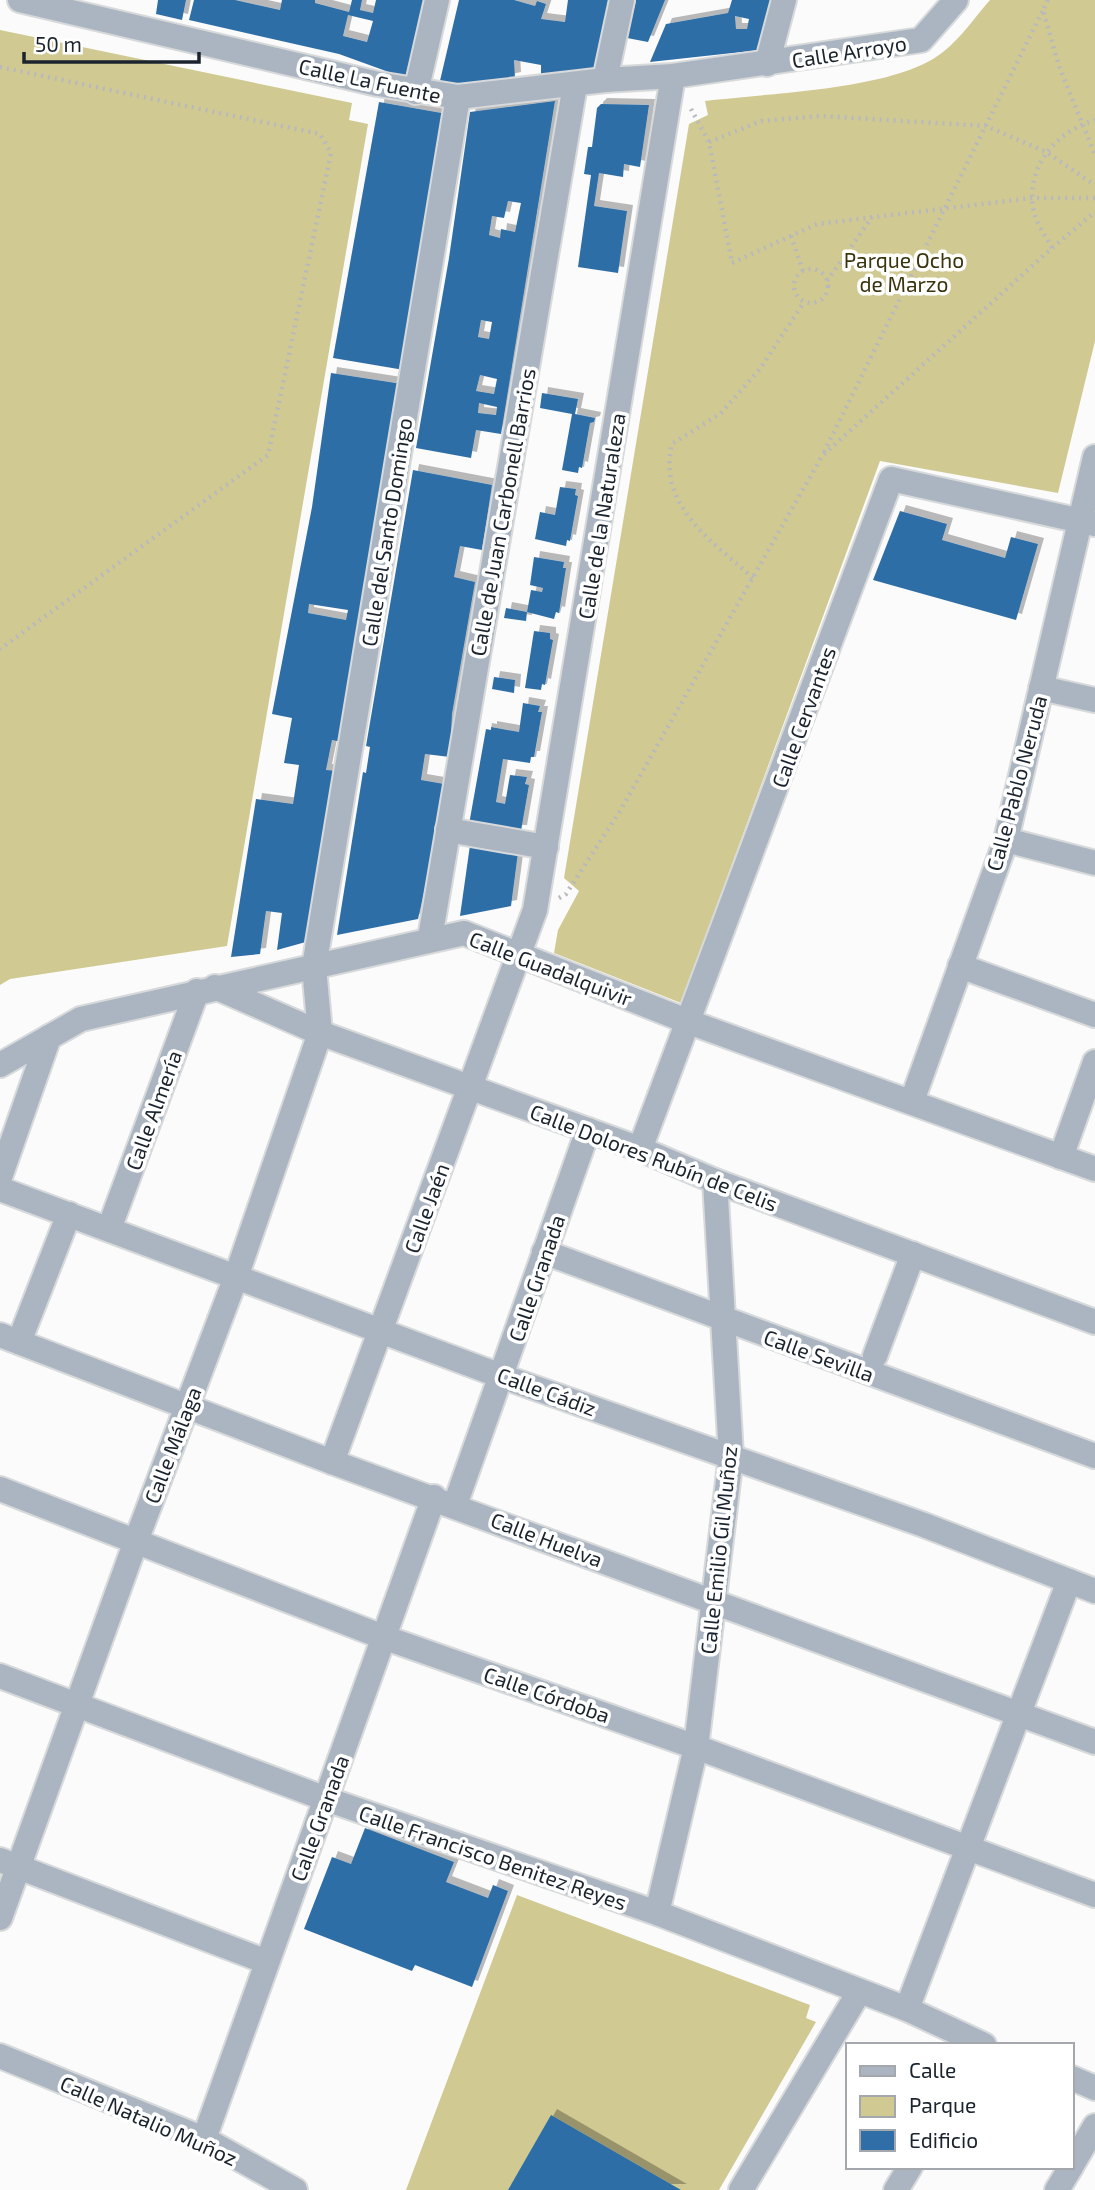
<svg xmlns="http://www.w3.org/2000/svg" width="1095" height="2190" font-family="'Exo 2',sans-serif">
	<style>
		.green { fill: #d1c992 }
		.building { fill: #2f6ea7; fill-rule: evenodd; filter: url(#shadow) }
		.lines { fill: none; stroke-linecap: round; stroke-linejoin: round }
		.minor-casing { stroke: #d7d9da; stroke-width: 28 }
		.path { stroke: #b7b9bd; stroke-width: 4.5; stroke-dasharray: 2 5; stroke-linecap: butt }
		.minor { stroke: #aab5c1; stroke-width: 24 }
		.labels { text-anchor: middle; dominant-baseline: central; stroke-width: 7; stroke-linejoin: round; paint-order: stroke }
		.street-label { font-size: 21px; fill: #1b242e; stroke: #fff }
		.park-label { font-size: 21px; fill: #3a340d; stroke: #fff }
	</style>
	<defs>
		<filter id="shadow"><feDropShadow dx="6" dy="-6" stdDeviation="0" flood-color="#0004"/></filter>
	</defs>
	<rect width="100%" height="100%" fill="#fbfbfb"/>
	<g class="green">
		<path d="M990,0H1095V341L1058,493L880,461L681,1003L554,953L558,930L579,891L564,878L689,124L708,115L705,101C768,93 897,90 943,52C961,38 975,17 990,0Z"/>
		<path d="M0,30L352,103L349,120L368,124L227,946L10,979L0,985Z"/>
		<path d="M517,1895L810,2005L806,2018L816,2022L719,2190H406Z"/>
	</g>
	<g class="building">
		<path d="M158,0H186L182,20L156,14Z"/>
		<path d="M194,0H235L280,10L282,0H315V3L349,12L352,0H362L360,10L373,13L376,0H426L408,79L339,54L189,20ZM348,15L373,21L367,42L343,36Z"/>
		<path d="M459,0H514L535,6L537,1L546,4L541,19L565,22L568,0H609L598,68L541,76V65L514,60L515,78L488,84L439,85Z"/>
		<path d="M636,0H665L648,42L627,38Z"/>
		<path d="M732,0H777L760,50L650,62L666,24L728,13ZM735,16L749,19L747,29H736Z"/>
		<path d="M555,101L501,434L476,430L471,458L416,448L449,258L470,112ZM508,201L521,203L515,232L501,229L500,238L489,235L492,216L504,218ZM481,320L492,322L489,339L478,337ZM480,375L497,379L494,394L476,391ZM479,403L497,407L496,415L478,413Z"/>
		<path d="M379,102L447,114L404,370L333,358Z"/>
		<path d="M601,104L649,105L640,167L624,164L623,177L599,173L594,206L627,211L618,273L578,267L591,175L584,174L588,147H592L597,108Z"/>
		<path d="M331,373L402,384L342,742L332,740L326,770L338,771L313,940L277,950L282,913L266,911L260,954L231,957L256,799L293,804L299,765L284,763L292,718L272,714L312,507ZM309,604L348,610L346,620L308,613Z"/>
		<path d="M542,393L578,399L575,414L595,418L594,422L590,423L582,468L579,467L578,473L562,470L572,414L540,408Z"/>
		<path d="M413,470L492,485L482,550L460,546L454,577L475,582L452,714L450,757L425,754L421,780L444,784L433,854L418,919L337,935L363,772L366,773L370,747L366,746Z"/>
		<path d="M560,487L576,489L575,495L578,496L570,541L567,540L566,546L535,539L540,512L555,515Z"/>
		<path d="M900,511L947,524L942,540L1005,558L1011,537L1038,544L1016,620L873,580Z"/>
		<path d="M534,557L564,562L563,568H566L559,613L556,612L554,619L527,612L531,590L542,592L543,588L530,585Z"/>
		<path d="M506,608L527,612L526,621L504,618Z"/>
		<path d="M534,631L550,633V639L553,640L545,685L542,684L541,690L525,688Z"/>
		<path d="M494,677L515,680L514,693L492,689Z"/>
		<path d="M523,703L540,706L538,712H542L534,757H531L530,763L503,759L496,802L505,804L510,775L527,777L525,784L529,785L521,831L468,830L486,729L491,730V727L519,732Z"/>
		<path d="M471,838L519,845L511,906L460,916Z"/>
		<path d="M365,1828L454,1862L446,1882L488,1898L493,1885L508,1891L472,1987L415,1965L412,1971L304,1929L332,1857L351,1864Z"/>
		<path d="M551,2115L681,2190H508Z"/>
	</g>
	<g class="lines">
		<g class="minor-casing">
			<g id="minor">
				<path d="M20,0L378,84L458,97L605,80L673,76L921,40L956,0"/>
				<path d="M767,64L784,0"/>
				<path d="M605,80L622,0"/>
				<path d="M416,92L437,0"/>
				<path d="M1041,688L1095,700"/>
				<path d="M448,830L546,847"/>
				<path d="M1006,840L1095,863"/>
				<path d="M430,938L575,85"/>
				<path d="M960,966L1095,1015"/>
				<path d="M215,987L320,1033L640,1149L715,1181L1095,1322"/>
				<path d="M0,1065L81,1019L464,933L689,1022L1095,1169"/>
				<path d="M912,1101L1006,840L1095,457"/>
				<path d="M640,1149L891,479L1095,524"/>
				<path d="M1061,1157L1095,1062"/>
				<path d="M0,1177L49,1037"/>
				<path d="M0,1189L501,1376L924,1525L1095,1591"/>
				<path d="M109,1229L197,991"/>
				<path d="M544,1252L1095,1456"/>
				<path d="M0,1335L332,1462L1095,1742"/>
				<path d="M19,1342L69,1214"/>
				<path d="M875,1356L913,1254"/>
				<path d="M332,1462L535,910L673,76"/>
				<path d="M0,1489L383,1637L696,1747L1095,1895"/>
				<path d="M455,1505L588,1130"/>
				<path d="M0,1676L326,1799L657,1913L907,2009L984,2045"/>
				<path d="M0,1860L267,1962"/>
				<path d="M657,1913L696,1747L731,1456L715,1181"/>
				<path d="M0,1918L136,1541L236,1277L320,1033L314,967L458,97"/>
				<path d="M907,2009L1069,1581"/>
				<path d="M0,2056L204,2139L295,2190"/>
				<path d="M1072,2078L1095,2088"/>
				<path d="M204,2139L434,1497"/>
				<path d="M1072,2165L1095,2126"/>
				<path d="M741,2190L859,1992"/>
				<path d="M896,2190L910,2167"/>
				<path d="M1057,2190L1071,2167"/>
			</g>
		</g>
		<g class="path">
			<path d="M1048,0L1043,10L1059,66L1095,155"/>
			<path d="M0,67L320,134L331,153L268,455L0,649"/>
			<path d="M691,109L709,142L732,263L817,224L1032,198H1095"/>
			<path d="M709,142L761,121L820,116L986,126L1046,152L1095,185"/>
			<path d="M791,236L803,271"/>
			<path d="M1052,248C1047,238 1040,229 1036,219C1021,173 1052,133 1095,120"/>
			<circle cx="811" cy="286" r="17"/>
			<path d="M827,281L872,217"/>
			<path d="M824,452L1043,10"/>
			<path d="M753,578C712,541 657,506 672,444L721,413L760,369L804,302"/>
			<path d="M559,898L566,894L620,811L822,456L1052,248L1095,212"/>
		</g>
		<use href="#minor" class="minor"/>
	</g>
	<g class="labels">
		<g class="street-label">
			<text transform="translate(849 51) rotate(-9)">Calle Arroyo</text>
			<text transform="translate(370 80) rotate(12)">Calle La Fuente</text>
			<text transform="translate(502 512) rotate(-80)">Calle de Juan Carbonell Barrios</text>
			<text transform="translate(601 516) rotate(-81)">Calle de la Naturaleza</text>
			<text transform="translate(386 532) rotate(-81)">Calle del Santo Domingo</text>
			<text transform="translate(803 717) rotate(-70)">Calle Cervantes</text>
			<text transform="translate(1016 783) rotate(-75)">Calle Pablo Neruda</text>
			<text transform="translate(551 968) rotate(21)">Calle Guadalquivir</text>
			<text transform="translate(153 1110) rotate(-70)">Calle Almería</text>
			<text transform="translate(654 1157) rotate(21)">Calle Dolores Rubín de Celis</text>
			<text transform="translate(426 1208) rotate(-70)">Calle Jaén</text>
			<text transform="translate(536 1278) rotate(-71)">Calle Granada</text>
			<text transform="translate(819 1355) rotate(20)">Calle Sevilla</text>
			<text transform="translate(547 1391) rotate(20)">Calle Cádiz</text>
			<text transform="translate(172 1445) rotate(-69)">Calle Málaga</text>
			<text transform="translate(547 1539) rotate(21)">Calle Huelva</text>
			<text transform="translate(718 1550) rotate(-84)">Calle Emilio Gil Muñoz</text>
			<text transform="translate(547 1694) rotate(19)">Calle Córdoba</text>
			<text transform="translate(319 1818) rotate(-70)">Calle Granada</text>
			<text transform="translate(493 1857) rotate(19)">Calle Francisco Benitez Reyes</text>
			<text transform="translate(149 2120) rotate(24)">Calle Natalio Muñoz</text>
		</g>
		<g class="park-label">
			<text x="904" y="259">Parque Ocho<tspan x="904" dy="24">de Marzo</tspan></text>
		</g>
	</g>
	<rect x="846" y="2043" width="228" height="126" fill="#ffffff" stroke="#a4a7ab" stroke-width="2"/>
	<rect x="860" y="2066" width="35" height="10" fill="#aab5c1" stroke="#a4a7ab" stroke-width="2"/>
	<text x="909" y="2078" font-size="21" fill="#1b242e">Calle</text>
	<rect x="860" y="2096" width="35" height="21" fill="#d1c992" stroke="#a4a7ab" stroke-width="2"/>
	<text x="909" y="2113" font-size="21" fill="#1b242e">Parque</text>
	<rect x="860" y="2130" width="35" height="21" fill="#2f6ea7" stroke="#a4a7ab" stroke-width="2"/>
	<text x="909" y="2148" font-size="21" fill="#1b242e">Edificio</text>
	<path d="M24 52v10h175v-10" fill="none" stroke="#1b242e" stroke-width="3.5"/>
	<text x="35" y="52" font-size="21" fill="#1b242e" stroke="#ffffff" stroke-width="5" paint-order="stroke">50 m</text>
</svg>
